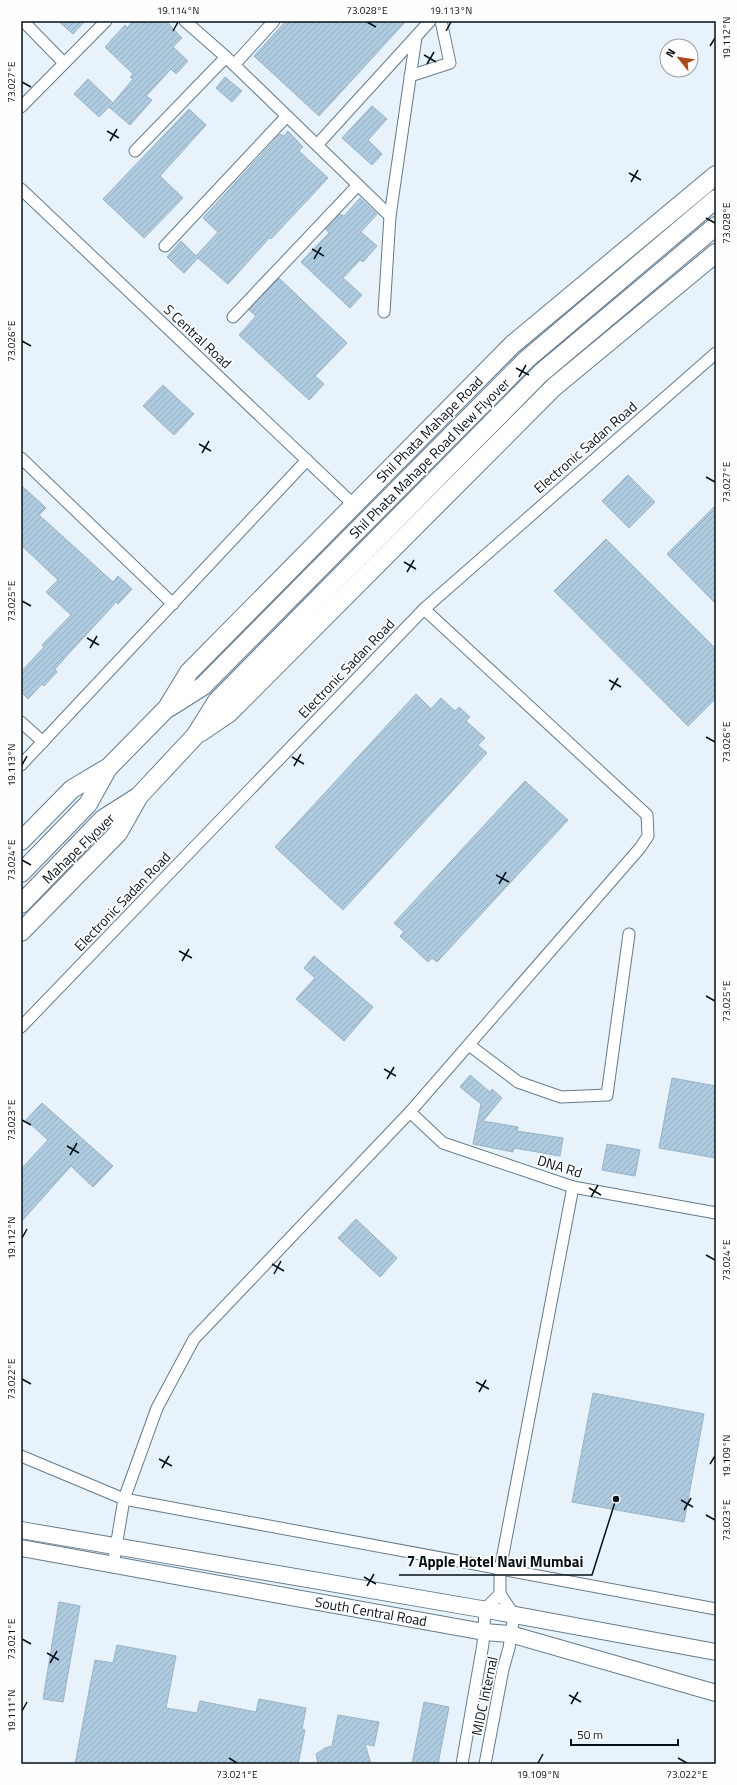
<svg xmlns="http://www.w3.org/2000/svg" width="737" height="1785" font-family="'Titillium Web',sans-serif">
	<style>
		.building { fill: url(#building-hatch); stroke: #98b3c7 }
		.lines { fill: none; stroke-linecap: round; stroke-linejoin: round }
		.street-casing { stroke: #637c8e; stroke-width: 13 }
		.secondary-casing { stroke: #637c8e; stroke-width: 18 }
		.primary-casing { stroke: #637c8e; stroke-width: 20 }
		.street { stroke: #fff; stroke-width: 11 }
		.secondary { stroke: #fff; stroke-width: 16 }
		.primary { stroke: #fff; stroke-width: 18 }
		.ticks { fill: none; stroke: #061017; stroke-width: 1.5 }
		.labels { text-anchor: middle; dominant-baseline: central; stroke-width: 3.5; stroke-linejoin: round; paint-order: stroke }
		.street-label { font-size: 14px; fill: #061017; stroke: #fefefe }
		.leader { fill: none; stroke: #061017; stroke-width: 1.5 }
		.callout-dot { fill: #061017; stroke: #fefefe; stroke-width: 1.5 }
		.callout-label { font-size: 15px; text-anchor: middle; font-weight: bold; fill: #061017; stroke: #fefefe; stroke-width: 3.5; stroke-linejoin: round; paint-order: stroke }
		.neatline { fill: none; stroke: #061017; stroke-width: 1.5 }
		.ticks-label { font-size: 10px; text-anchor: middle; fill: #061017 }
	</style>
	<defs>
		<pattern id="building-hatch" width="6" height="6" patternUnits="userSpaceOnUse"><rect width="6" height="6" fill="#afcbdf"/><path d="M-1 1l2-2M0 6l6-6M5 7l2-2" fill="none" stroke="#95adbf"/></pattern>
	</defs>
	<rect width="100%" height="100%" fill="#e7f2fb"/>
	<g class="building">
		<path d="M58,21H85L73,34Z"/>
		<path d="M133,21H166L182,38L173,47L188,61L176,74L171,69L146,96L152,100L130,125L109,107L111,105L99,117L74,94L88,79L113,103L133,79L130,77L133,74L105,47L125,25L127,28Z"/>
		<path d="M286,21H406L319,116L254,56Z"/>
		<path d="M225,77L242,91L232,102L216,88Z"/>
		<path d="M372,106L387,119L368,140L382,154L372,165L342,138Z"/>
		<path d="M189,109L206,125L160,176L183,198L144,238L103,199Z"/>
		<path d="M288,131L303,147L299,151L328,178L286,223L271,239L270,237L228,284L198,258L184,273L167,257L181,241L196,256L218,232L203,218L280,134L284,136Z"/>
		<path d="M360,198L377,214L361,232L377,246L363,262L360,260L343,278L362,295L350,308L301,262L329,233L326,229L340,214L344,216Z"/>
		<path d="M279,278L347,343L315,376L324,384L309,400L239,335L256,316L249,310Z"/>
		<path d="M163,385L194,414L174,435L143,406Z"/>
		<path d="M628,475L655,502L629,528L602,501Z"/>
		<path d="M21,485L46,508L39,515L113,582L118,576L132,589L118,604L116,602L108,611L71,651L55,669L57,672L44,686L42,684L28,699L21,692V672L44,647L42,645L71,615L46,592L58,580L21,545Z"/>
		<path d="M716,505V604L667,554Z"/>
		<path d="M606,539L716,649V698L688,726L554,591Z"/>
		<path d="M416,694L431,709L441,698L455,711L459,707L470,717L466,721L485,738L478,745L487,753L343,910L275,847Z"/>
		<path d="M525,781L568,820L437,962L432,958L428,962L400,936L404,932L394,923Z"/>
		<path d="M314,956L373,1007L344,1041L296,999L315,978L304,968Z"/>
		<path d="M470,1075L490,1092L492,1089L502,1098L483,1121L518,1127L517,1131L563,1138L560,1156L514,1148L513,1152L473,1144L481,1104L460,1087Z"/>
		<path d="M672,1078L716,1086V1158L659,1148Z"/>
		<path d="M42,1103L113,1166L93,1187L71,1166L21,1222V1169L48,1140L26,1120Z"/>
		<path d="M607,1144L640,1150L635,1176L602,1170Z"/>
		<path d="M356,1219L397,1258L380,1277L338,1238Z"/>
		<path d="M593,1393L704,1414L684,1522L572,1502Z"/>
		<path d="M59,1602L80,1606L63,1702L43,1699Z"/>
		<path d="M117,1645L176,1656L166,1708L197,1713L200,1701L256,1712L259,1699L306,1708L302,1729L305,1730L298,1764H75L95,1660L113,1663Z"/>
		<path d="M424,1702L449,1707L438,1764H412Z"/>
		<path d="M338,1715L379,1722L374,1746L365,1744L371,1764H318L316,1754L325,1748L332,1746Z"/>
	</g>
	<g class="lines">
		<g class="street-casing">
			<g id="street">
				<path d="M23,21L64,63"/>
				<path d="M185,21L226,57"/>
				<path d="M234,65L274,21"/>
				<path d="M410,76L450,63L441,21"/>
				<path d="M21,107L106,21"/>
				<path d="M317,145L430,21"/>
				<path d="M135,151L226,57L390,216"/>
				<path d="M21,189L354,505"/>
				<path d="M165,246L286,117"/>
				<path d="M384,312L390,216L416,37"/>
				<path d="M233,317L358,185"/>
				<path d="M21,458L173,604"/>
				<path d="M21,722L43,742"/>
				<path d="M21,765L307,460"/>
				<path d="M21,1027L424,609L716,353"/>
				<path d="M469,1045L518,1082L561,1097L607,1095L629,934"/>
				<path d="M410,1112L443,1143L573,1187L716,1213"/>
				<path d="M21,1456L124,1499L716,1609"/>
				<path d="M113,1565L124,1499L157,1408L194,1339L410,1112L640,848L648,836L647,815L424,609"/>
				<path d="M462,1764L483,1644L485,1609L500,1594"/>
				<path d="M485,1764L503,1669L509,1648L514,1615L500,1594V1570L573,1187"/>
			</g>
		</g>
		<g class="secondary-casing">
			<g id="secondary">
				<path d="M21,1530L493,1611L716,1652"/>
				<path d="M21,1548L484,1632L510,1634L716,1693"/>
			</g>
		</g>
		<g class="primary-casing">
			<g id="primary">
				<path d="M170,707L203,686L527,359L716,199"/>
				<path d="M201,732L229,713L554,387L716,253"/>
				<path d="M21,841L72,789L109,767L167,708L189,672L513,344L716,175"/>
				<path d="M21,873L88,804L108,768"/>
				<path d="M21,904L103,819L136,798"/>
				<path d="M21,932L118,833L139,796L195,736L217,701L541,373L716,226"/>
			</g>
		</g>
		<use href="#street" class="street"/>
		<use href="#secondary" class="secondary"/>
		<use href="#primary" class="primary"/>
	</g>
	<path class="ticks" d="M367,22L376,27M173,31L178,22M446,31L451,22M710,46L715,38M424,55L436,62M427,64L434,52M22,82L31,87M107,131L119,138M110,141L117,129M629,173L641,180M631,182L638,170M706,218L715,223M312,249L324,256M314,259L321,247M22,341L31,346M516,368L529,375M519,377L526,365M199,444L211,451M202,453L209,441M706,477L715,482M404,562L416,569M407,572L414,560M22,601L31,606M87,638L99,645M90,648L97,636M609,680L621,687M611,690L618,678M706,737L715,742M292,757L304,764M22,765L27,756M294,766L301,754M22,860L31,865M496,875L509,882M499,884L506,872M179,951L192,958M182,961L189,949M706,996L715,1001M384,1069L396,1076M387,1079L394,1067M22,1120L31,1125M67,1146L79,1153M70,1155L77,1143M589,1188L601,1195M591,1197L598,1185M22,1238L27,1229M706,1255L715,1260M272,1264L284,1271M274,1274L281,1261M22,1379L31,1384M476,1382L489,1389M479,1392L486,1380M159,1459L172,1466M710,1464L715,1456M162,1468L169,1456M681,1500L693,1507M684,1510L691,1498M706,1515L715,1520M364,1577L376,1584M367,1586L374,1574M22,1639L31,1644M47,1653L59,1660M50,1663L57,1651M569,1695L581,1702M571,1704L578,1692M22,1711L27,1702M229,1758L237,1763M678,1758L687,1763M538,1763L543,1754"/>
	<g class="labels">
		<g class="street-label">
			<text transform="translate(198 336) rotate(43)">S Central Road</text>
			<text transform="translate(429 429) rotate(-45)">Shil Phata Mahape Road</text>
			<text transform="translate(585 447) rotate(-41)">Electronic Sadan Road</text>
			<text transform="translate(429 458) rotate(-45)">Shil Phata Mahape Road New Flyover</text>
			<text transform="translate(346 668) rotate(-46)">Electronic Sadan Road</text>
			<text transform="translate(78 848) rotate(-44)">Mahape Flyover</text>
			<text transform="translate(122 901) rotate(-46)">Electronic Sadan Road</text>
			<text transform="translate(560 1166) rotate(17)">DNA Rd</text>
			<text transform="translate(371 1611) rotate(10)">South Central Road</text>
			<text transform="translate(484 1696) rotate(-78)">MIDC Internal</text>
		</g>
	</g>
	<path class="leader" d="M616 1499L592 1575H399"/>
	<circle class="callout-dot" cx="616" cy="1499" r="4"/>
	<g class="callout-label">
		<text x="495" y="1567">7 Apple Hotel Navi Mumbai</text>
	</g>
	<rect width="737" height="1785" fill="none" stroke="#fefefe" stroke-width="44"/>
	<g transform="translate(679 58) rotate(300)"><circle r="19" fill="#fefefe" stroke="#9b9fa2"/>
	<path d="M0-3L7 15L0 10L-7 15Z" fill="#ac4717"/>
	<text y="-6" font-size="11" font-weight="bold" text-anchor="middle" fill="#061017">N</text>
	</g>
	<path d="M571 1739v6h107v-6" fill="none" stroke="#061017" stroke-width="2"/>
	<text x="577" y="1739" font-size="12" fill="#061017" stroke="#fefefe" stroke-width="3" paint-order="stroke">50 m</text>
	<rect x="22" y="22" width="693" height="1741" class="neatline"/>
	<g class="ticks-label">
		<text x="178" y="14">19.114°N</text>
		<text x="367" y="14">73.028°E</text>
		<text x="451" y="14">19.113°N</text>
		<text transform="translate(726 38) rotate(-90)" y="4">19.112°N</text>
		<text transform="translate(11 82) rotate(-90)" y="4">73.027°E</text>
		<text transform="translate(726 223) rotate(-90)" y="4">73.028°E</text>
		<text transform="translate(11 341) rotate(-90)" y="4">73.026°E</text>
		<text transform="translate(726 482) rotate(-90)" y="4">73.027°E</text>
		<text transform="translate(11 601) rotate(-90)" y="4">73.025°E</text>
		<text transform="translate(726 742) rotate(-90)" y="4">73.026°E</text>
		<text transform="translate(11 765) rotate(-90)" y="4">19.113°N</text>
		<text transform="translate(11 860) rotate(-90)" y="4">73.024°E</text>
		<text transform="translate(726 1001) rotate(-90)" y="4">73.025°E</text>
		<text transform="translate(11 1120) rotate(-90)" y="4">73.023°E</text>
		<text transform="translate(11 1238) rotate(-90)" y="4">19.112°N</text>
		<text transform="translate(726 1260) rotate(-90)" y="4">73.024°E</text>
		<text transform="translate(11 1379) rotate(-90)" y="4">73.022°E</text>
		<text transform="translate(726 1456) rotate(-90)" y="4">19.109°N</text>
		<text transform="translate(726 1520) rotate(-90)" y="4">73.023°E</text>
		<text transform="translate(11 1639) rotate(-90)" y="4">73.021°E</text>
		<text transform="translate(11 1711) rotate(-90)" y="4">19.111°N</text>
		<text x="237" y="1778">73.021°E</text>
		<text x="538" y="1778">19.109°N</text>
		<text x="687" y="1778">73.022°E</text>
	</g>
</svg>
